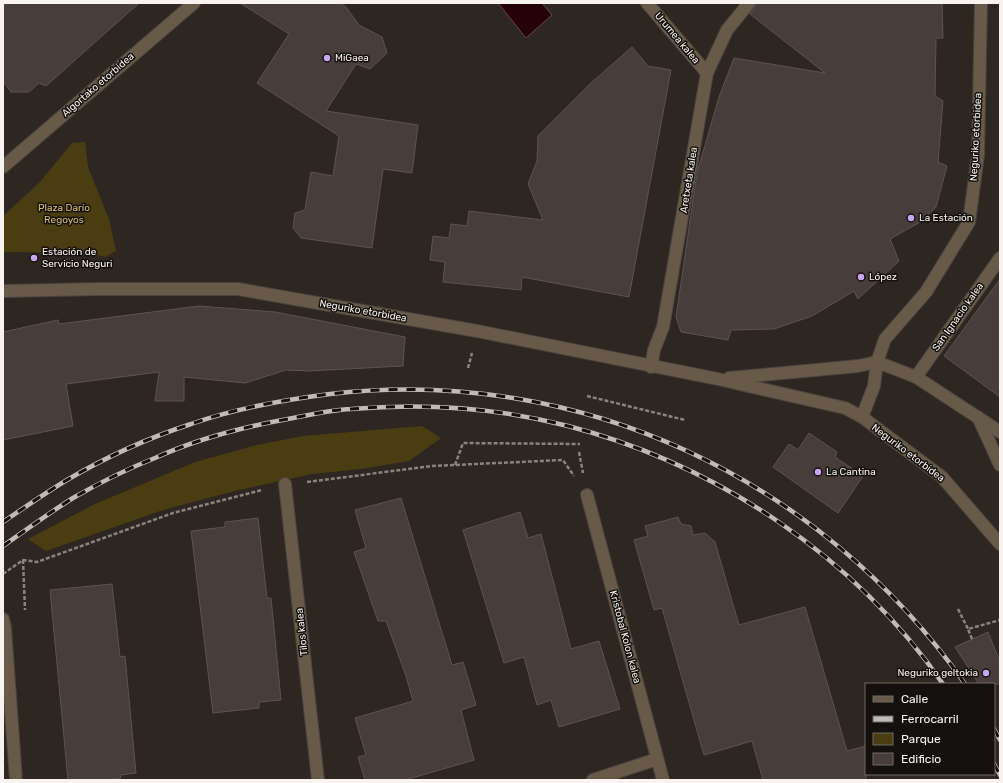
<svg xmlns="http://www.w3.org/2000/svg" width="1003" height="783" font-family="Rubik,sans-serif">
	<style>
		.green { fill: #493d11 }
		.water { fill: #250009; stroke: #64494e }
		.building { fill: #473d3b; stroke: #5e5351 }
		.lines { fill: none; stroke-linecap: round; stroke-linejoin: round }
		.service-casing { stroke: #4a433e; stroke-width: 14 }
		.pedestrian-casing { stroke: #4a433e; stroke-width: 14 }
		.minor-casing { stroke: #4a433e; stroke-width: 14 }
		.tertiary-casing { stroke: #4a433e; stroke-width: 14 }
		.path { stroke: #8a837f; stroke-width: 2.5; stroke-dasharray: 4 2; stroke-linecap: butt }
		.service { stroke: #675a49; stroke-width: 12 }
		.pedestrian { stroke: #675a49; stroke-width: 12 }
		.minor { stroke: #675a49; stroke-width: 12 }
		.tertiary { stroke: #675a49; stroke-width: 12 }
		.rail-casing { stroke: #c1bbb7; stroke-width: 4.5 }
		.rail { stroke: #13100d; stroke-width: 3; stroke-dasharray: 9; stroke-linecap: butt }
		.poi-dot { fill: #c8a6ef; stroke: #13100d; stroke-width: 1.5 }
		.labels { text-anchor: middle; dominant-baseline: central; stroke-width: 3; stroke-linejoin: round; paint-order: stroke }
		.street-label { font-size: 10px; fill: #f8f3ef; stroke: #13100d }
		.poi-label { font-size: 10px; fill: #f8f3ef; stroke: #13100d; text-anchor: start }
		.park-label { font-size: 10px; fill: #d7c176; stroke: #13100d }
	</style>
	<rect width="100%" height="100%" fill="#2e2621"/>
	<g class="green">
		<path d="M85,142L88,167L109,219L116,251L105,257L90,253L3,252V216L40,182L72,143Z"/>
		<path d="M422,426L441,438L409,461L361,469L312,474L235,491L163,510L46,551L28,539L95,504L195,462L257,445L303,436Z"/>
	</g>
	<path class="water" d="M498,3H542L552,15L526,38Z"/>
	<g class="building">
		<path d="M3,3H139L46,86L39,83L29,92H11L3,81Z"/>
		<path d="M240,3H340L346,7L359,25L382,37L387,53L370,69L356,64L326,111L418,125L412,173L383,169L372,248L301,238L293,228L295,213L305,210L311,172L333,176L339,136L257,83L289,34Z"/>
		<path d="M756,3H942L943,38H936L935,96L943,101L938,162L947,166L936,207L922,221L890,239L899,261L858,299L854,291L812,316L774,329L731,330L728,340L681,332L676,317L697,173L719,97L734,58L825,73L750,14L755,7Z"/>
		<path d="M632,47L648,66L671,70L629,297L522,277L521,290L443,282L445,262L430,260L433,236L449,238L451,224L467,226L469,211L543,220L528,184L537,161L538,136L590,84Z"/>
		<path d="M1000,279V397L944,356Z"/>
		<path d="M199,306L275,312L405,337L403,366L309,371L286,370L245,383L184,377V401H155L159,372L66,384L73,426L3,440V332L58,320L59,324Z"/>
		<path d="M809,433L837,452L835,457L863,476L838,513L773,467L789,444L798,450Z"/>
		<path d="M401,498L452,665L463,662L476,705L461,710L474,760L405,780H365L358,757L366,755L355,718L413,701L406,676L386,621H378L354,552L366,548L355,510Z"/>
		<path d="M520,512L528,538L541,534L571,649L599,641L620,709L559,727L551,700L537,705L524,657L504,663L463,530Z"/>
		<path d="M678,517L681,524L691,526L693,535L705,533L715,542L739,625L805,607L847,751L866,746V780H763L752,741L704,755L662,608L654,610L634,540L648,536L645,526Z"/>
		<path d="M258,518L267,598H271L281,700L259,702V708L213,713L191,531L225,527V522Z"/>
		<path d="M112,584L120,657L125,656L136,773L120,775L121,778L104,780H68L50,590Z"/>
		<path d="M988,632L1000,662V684H979L955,647Z"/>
	</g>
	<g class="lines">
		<g class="service-casing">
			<path id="service" d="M978,417L1000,465"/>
		</g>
		<g class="pedestrian-casing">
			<path id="pedestrian" d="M647,3L707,73"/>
		</g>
		<g class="minor-casing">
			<g id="minor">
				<path d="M3,291L99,289H238L477,331L718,379L845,408L862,417L942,477L1000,544"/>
				<path d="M651,367L654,350L663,327L707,73L727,30L749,3"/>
				<path d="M916,377L1000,258"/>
				<path d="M729,378L858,366L877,362L916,377L1000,432"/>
				<path d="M862,417L874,386L877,362L885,339L926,292L969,222L978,155L981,3"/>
				<path d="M285,484L318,780"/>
				<path d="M587,495L663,780"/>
				<path d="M3,619L5,628L16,780"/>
				<path d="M593,780L657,759"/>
			</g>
		</g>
		<g class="tertiary-casing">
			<path id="tertiary" d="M3,167L194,3"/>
		</g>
		<g class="path">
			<path d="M468,368L472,353"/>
			<path d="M587,396L685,420"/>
			<path d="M579,452L583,473"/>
			<path d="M455,465L463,443L580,444"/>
			<path d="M307,482L432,466L563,460L574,476"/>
			<path d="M23,560L25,610"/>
			<path d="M3,574L23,560L37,562L173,513L262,490"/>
			<path d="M958,609L968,629"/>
			<path d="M972,639L968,629L1000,620"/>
		</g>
		<use href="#service" class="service"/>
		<use href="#pedestrian" class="pedestrian"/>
		<use href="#minor" class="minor"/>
		<use href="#tertiary" class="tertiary"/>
		<g class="rail-casing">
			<g id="rail">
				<path d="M3,522C24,508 45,493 67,480C106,457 148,438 191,424C236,408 283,400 330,394C581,365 821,479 965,684"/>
				<path d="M3,546C26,530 49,513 73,498C99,483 127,469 155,458C197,439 243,427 288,419C309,415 330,410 351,409C423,403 499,408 568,426C718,465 855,557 943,684"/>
				<path d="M994,729L1000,740"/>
				<path d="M994,764L1000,775"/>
			</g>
		</g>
		<use href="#rail" class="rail"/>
	</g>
	<g class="poi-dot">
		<circle cx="327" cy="58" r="4"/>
		<circle cx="911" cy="218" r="4"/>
		<circle cx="34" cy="258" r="4"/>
		<circle cx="861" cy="277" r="4"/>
		<circle cx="818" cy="472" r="4"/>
		<circle cx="986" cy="673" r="4"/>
	</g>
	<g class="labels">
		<g class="street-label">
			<text transform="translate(677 38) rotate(50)">Urumea kalea</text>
			<text transform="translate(98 85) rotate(-41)">Algortako etorbidea</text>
			<text transform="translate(976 137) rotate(-87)">Neguriko etorbidea</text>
			<text transform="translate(689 180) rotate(-81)">Aretxeta kalea</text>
			<text transform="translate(363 311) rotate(10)">Neguriko etorbidea</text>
			<text transform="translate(958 317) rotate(-55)">San Ignacio kalea</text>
			<text transform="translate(908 453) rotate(37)">Neguriko etorbidea</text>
			<text transform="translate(302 632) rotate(-96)">Tilos kalea</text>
			<text transform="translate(625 637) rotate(75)">Kristobal Kolon kalea</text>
		</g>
		<g class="poi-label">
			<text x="335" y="58">MiGaea</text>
			<text x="919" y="218">La Estación</text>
			<text x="42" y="252">Estación de<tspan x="42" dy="12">Servicio Neguri</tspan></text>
			<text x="869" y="277">López</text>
			<text x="826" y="472">La Cantina</text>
			<text x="978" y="673" text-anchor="end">Neguriko geltokia</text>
		</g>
		<g class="park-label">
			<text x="64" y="208">Plaza Darío<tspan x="64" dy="12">Regoyos</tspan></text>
		</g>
	</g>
	<rect width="1003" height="783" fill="none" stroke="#f8f3ef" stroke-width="8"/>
	<rect x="865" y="683" width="130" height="92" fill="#13100d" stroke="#6f6b67"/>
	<rect x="873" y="696" width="20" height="6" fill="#675a49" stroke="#6f6b67"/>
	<text x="901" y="703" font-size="12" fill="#f8f3ef">Calle</text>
	<rect x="873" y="716" width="20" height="6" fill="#c1bbb7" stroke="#6f6b67"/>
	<text x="901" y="723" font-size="12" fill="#f8f3ef">Ferrocarril</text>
	<rect x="873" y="733" width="20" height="12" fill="#493d11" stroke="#6f6b67"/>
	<text x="901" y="743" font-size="12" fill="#f8f3ef">Parque</text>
	<rect x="873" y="753" width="20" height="12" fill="#473d3b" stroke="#6f6b67"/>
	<text x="901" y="763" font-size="12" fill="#f8f3ef">Edificio</text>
</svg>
